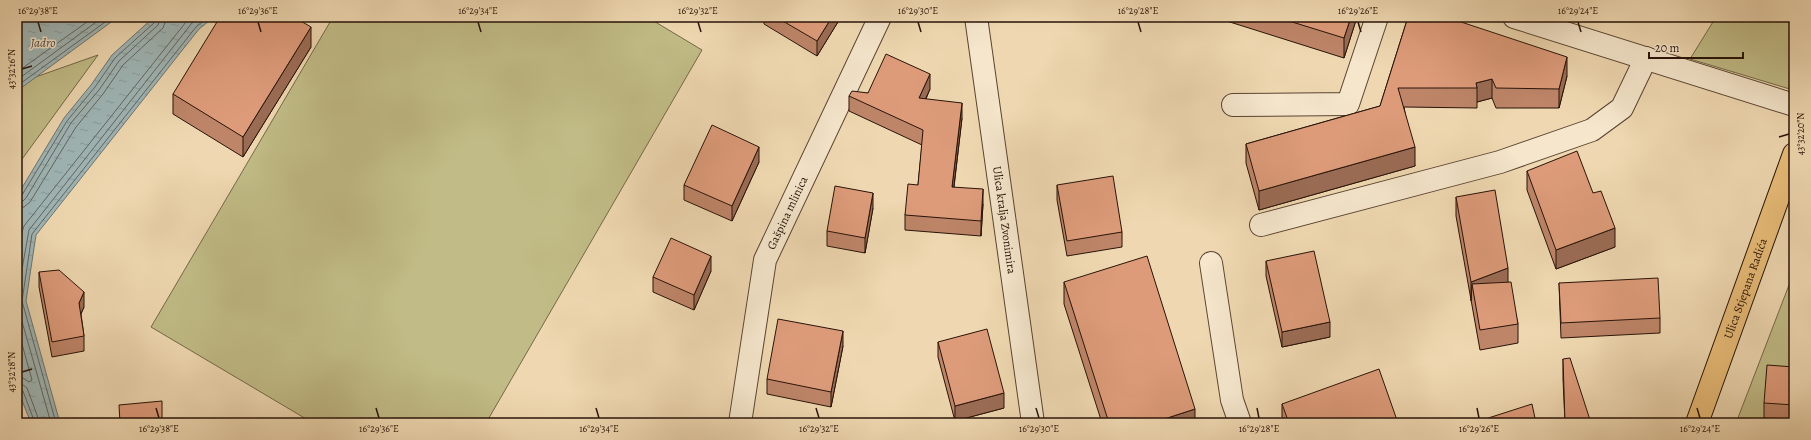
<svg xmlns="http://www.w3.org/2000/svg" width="1811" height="440" font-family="Alegreya,serif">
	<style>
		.green { fill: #c1bc87; stroke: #746848 }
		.water { fill: url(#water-ripples); stroke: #6f7572 }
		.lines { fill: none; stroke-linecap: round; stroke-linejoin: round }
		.shore { stroke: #646560; stroke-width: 1 }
		.minor-casing { stroke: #5a4432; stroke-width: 24 }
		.major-casing { stroke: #281308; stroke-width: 24 }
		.minor { stroke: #f5e6cc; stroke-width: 22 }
		.major { stroke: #e8bc78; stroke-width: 22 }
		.wall { fill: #be8569; stroke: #281308 }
		.shaded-wall { fill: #9b6c55; stroke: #281308 }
		.building { fill: #dd9b7a; stroke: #281308 }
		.ticks { fill: none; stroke: #281308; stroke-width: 1.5 }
		.labels { text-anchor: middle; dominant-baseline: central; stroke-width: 3; stroke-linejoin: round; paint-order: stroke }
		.street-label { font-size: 12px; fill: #281308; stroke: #f5e6cc }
		.water-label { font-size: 13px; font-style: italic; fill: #524c46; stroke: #f5e6cc }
		.neatline { fill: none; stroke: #281308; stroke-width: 1.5 }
		.ticks-label { font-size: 10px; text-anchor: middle; fill: #281308 }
	</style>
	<defs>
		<pattern id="water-ripples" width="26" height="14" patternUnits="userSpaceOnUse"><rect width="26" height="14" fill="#9fb7b8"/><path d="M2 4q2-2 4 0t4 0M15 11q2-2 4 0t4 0" fill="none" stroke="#899c9d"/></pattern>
	</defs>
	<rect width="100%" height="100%" fill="#efd8b1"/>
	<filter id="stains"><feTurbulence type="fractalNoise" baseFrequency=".005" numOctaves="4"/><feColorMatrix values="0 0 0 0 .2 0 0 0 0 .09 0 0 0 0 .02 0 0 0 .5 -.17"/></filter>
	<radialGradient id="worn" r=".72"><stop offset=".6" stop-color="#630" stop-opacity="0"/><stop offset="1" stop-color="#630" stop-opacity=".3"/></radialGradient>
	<g class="green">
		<path d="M333,17H647L702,50L486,423H313L151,327Z"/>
		<path d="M1716,17H1794L1793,90L1690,59Z"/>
		<path d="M98,55L17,166V92L27,80Z"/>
		<path d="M1794,272V423H1736Z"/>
	</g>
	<g class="water">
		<path d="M17,17H118L17,91Z"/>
		<path d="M154,17H214L199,29L36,235L26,301L60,423H31L17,388V196L64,118L91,85L112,55Z"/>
	</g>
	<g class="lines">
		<g class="shore">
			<path d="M17,72L94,17"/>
			<path d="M17,80L103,17"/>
			<path d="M17,86L112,17"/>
			<path d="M17,197L22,195L67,121L95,87L115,58L155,22L156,17"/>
			<path d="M17,202L23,201L26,198L71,123L99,90L119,61L158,25L161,17"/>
			<path d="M17,208L24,207L30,202L76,127L103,94L123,65L163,28L167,17"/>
			<path d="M17,260L22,232L24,226L190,17"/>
			<path d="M17,297L29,230L192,23L200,17"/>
			<path d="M17,304L51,423"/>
			<path d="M17,326L32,380L29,382L23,378L17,377"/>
			<path d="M17,383L22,384L27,388L40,423"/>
			<path d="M17,388L23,391L35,423"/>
			<path d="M56,423L22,301L32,234L196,27L208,17"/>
		</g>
		<g class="minor-casing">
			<g id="minor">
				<path id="s1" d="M976,17L1033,423"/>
				<path d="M1514,17L1794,105"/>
				<path d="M1233,105L1348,104L1377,17"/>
				<path d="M1261,225L1500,162L1592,130L1622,108L1646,58"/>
				<path d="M1211,263L1232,400L1240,423"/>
				<path id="s2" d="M740,423L765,260L880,17"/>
			</g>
		</g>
		<g class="major-casing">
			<g id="major">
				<path id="s3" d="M1697,423L1794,154"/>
			</g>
		</g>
		<use href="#minor" class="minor"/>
		<use href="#major" class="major"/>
	</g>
	<g class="wall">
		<path d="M764,17H841L817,56L764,24Z"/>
		<path d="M1214,17H1357L1344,58Z"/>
		<path d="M1408,17L1567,76L1559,108H1496L1492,98L1477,102V108L1404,107L1415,166L1259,210L1246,163V144L1380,106Z"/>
		<path d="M311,47L243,157L173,114V94Z"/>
		<path d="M930,89L926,99L962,118L954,187L983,204L981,236L905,230V215L918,185L922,145L849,111V96L868,93Z"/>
		<path d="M759,162L732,221L684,200V185Z"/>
		<path d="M1527,171L1593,193L1615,247L1556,269L1527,190Z"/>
		<path d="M1057,185L1122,232V247L1067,256L1057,200Z"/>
		<path d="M1456,197L1508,282L1518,324V343L1480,350L1456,216Z"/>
		<path d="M873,208L865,253L827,246V231Z"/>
		<path d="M1266,261L1330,337L1282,347L1266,276Z"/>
		<path d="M711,271L694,310L653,292V277Z"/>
		<path d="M39,272L84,307L81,314L84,336V351L52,357L39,287Z"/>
		<path d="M1064,282L1195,423H1102L1064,304Z"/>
		<path d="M1559,283L1660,318V333L1561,338Z"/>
		<path d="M938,342L1004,408L955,421L938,357Z"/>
		<path d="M843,346L831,407L767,394V379Z"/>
		<path d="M1563,359L1591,423H1565L1563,379Z"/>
		<path d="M1794,367V420L1764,418V403Z"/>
		<path d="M1282,404L1398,423H1282Z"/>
	</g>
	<g class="shaded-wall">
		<path d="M832,17H841L817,56V41Z"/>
		<path d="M1351,17H1357L1344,58V38Z"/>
		<path d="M311,27V47L243,157V137Z"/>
		<path d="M1567,57V76L1559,108V89Z"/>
		<path d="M930,74V89L919,113V98Z"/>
		<path d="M1492,79V98L1477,102V88L1476,83Z"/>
		<path d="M962,103V118L952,202V187Z"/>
		<path d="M759,147V162L732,221V206Z"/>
		<path d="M1415,147V166L1259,210V191Z"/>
		<path d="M983,189V204L981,236V221Z"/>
		<path d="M873,193V208L865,253V238Z"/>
		<path d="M1615,228V247L1556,269V250Z"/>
		<path d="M711,256V271L694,310V295Z"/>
		<path d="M1508,268V287L1472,284L1471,301V282Z"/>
		<path d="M84,292V307L79,318V303Z"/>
		<path d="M1330,322V337L1282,347V332Z"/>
		<path d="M843,331V346L831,407V392Z"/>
		<path d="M1004,393V408L955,421V406Z"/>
		<path d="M1195,409V423H1152Z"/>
	</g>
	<g class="building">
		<path d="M220,17H294L311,27L243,137L173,94Z"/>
		<path d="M776,17H832L817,41Z"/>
		<path d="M1276,17H1351L1344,38Z"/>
		<path d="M1408,17H1446L1567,57L1559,89L1496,88L1492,79L1476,83L1477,88H1398L1415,147L1259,191L1246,144L1380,106Z"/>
		<path d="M886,54L930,74L919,98L962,103L952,187L983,189L981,221L905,215L908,184L918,185L923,130L849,96L852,91L868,93Z"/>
		<path d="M712,125L759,147L732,206L684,185Z"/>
		<path d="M1577,151L1593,193L1601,191L1615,228L1556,250L1527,171Z"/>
		<path d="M1113,176L1122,232L1067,241L1057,185Z"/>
		<path d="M835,186L873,193L865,238L827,231Z"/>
		<path d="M1495,190L1508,268L1471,282L1456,197Z"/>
		<path d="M671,238L711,256L694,295L653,277Z"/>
		<path d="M1314,251L1330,322L1282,332L1266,261Z"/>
		<path d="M1147,256L1195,409L1152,423H1109L1064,282Z"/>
		<path d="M59,270L84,292L79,303L84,336L52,342L39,272Z"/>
		<path d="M1658,278L1660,318L1561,323L1559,283Z"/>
		<path d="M1511,282L1518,324L1480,330L1472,284Z"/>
		<path d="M778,319L843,331L831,392L767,379Z"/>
		<path d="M987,329L1004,393L955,406L938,342Z"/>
		<path d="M1570,358L1591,423H1565L1563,359Z"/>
		<path d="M1767,365L1794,367V405L1764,403Z"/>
		<path d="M1379,369L1398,423H1289L1282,404Z"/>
		<path d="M162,401V423H120L119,405Z"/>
		<path d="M1532,404L1536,423H1480L1479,421Z"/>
	</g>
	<path class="ticks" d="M38,22L41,32M258,22L261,32M478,22L481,32M698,22L701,32M918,22L921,32M1138,22L1141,32M1358,22L1361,32M1578,22L1581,32M22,69L32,66M1779,137L1789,134M22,372L32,369M156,408L159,418M376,408L379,418M596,408L599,418M816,408L819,418M1036,408L1039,418M1257,408L1259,418M1477,408L1479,418M1697,408L1700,418"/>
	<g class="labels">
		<g class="street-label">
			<text stroke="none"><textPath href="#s2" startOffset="217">Gašpina mlinica</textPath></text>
			<text stroke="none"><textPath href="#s1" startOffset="205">Ulica kralja Zvonimira</textPath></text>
			<text stroke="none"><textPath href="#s3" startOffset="143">Ulica Stjepana Radića</textPath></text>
		</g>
		<g class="water-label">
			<text x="43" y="42">Jadro</text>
		</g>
	</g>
	<rect width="1811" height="440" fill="none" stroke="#efd8b1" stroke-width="44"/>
	<path d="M1649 52v6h94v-6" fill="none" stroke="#281308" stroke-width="2"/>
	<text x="1655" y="52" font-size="12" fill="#281308" stroke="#f5e6cc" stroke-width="3" paint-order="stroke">20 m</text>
	<rect x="22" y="22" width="1767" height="396" class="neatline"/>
	<g class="ticks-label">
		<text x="38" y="14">16°29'38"E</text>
		<text x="258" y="14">16°29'36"E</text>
		<text x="478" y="14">16°29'34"E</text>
		<text x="698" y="14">16°29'32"E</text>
		<text x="918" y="14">16°29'30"E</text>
		<text x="1138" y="14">16°29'28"E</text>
		<text x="1358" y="14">16°29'26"E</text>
		<text x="1578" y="14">16°29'24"E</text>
		<text transform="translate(11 69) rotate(-90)" y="4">43°32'16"N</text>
		<text transform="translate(1800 134) rotate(-90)" y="4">43°32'20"N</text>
		<text transform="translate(11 372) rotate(-90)" y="4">43°32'18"N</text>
		<text x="159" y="432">16°29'38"E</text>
		<text x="379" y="432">16°29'36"E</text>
		<text x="599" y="432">16°29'34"E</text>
		<text x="819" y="432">16°29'32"E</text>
		<text x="1039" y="432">16°29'30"E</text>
		<text x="1259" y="432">16°29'28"E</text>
		<text x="1479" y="432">16°29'26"E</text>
		<text x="1700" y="432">16°29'24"E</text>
	</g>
	<rect width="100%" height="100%" filter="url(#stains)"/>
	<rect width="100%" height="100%" fill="url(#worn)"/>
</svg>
